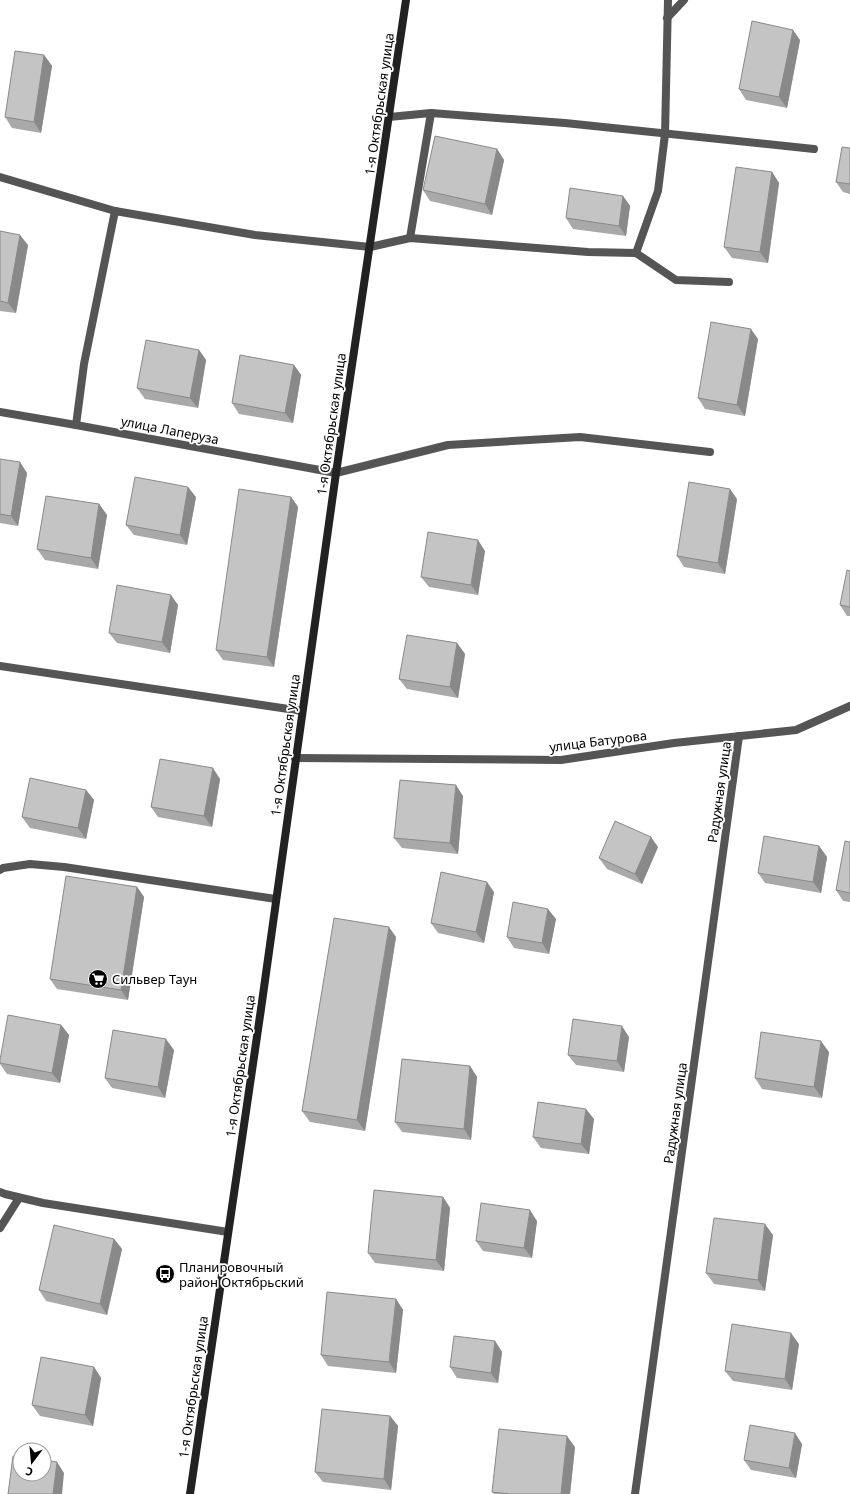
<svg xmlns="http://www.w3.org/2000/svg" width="850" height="1494" font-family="'Noto Sans',sans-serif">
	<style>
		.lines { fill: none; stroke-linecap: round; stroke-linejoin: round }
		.lane { stroke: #555; stroke-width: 8 }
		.street { stroke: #555; stroke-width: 8 }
		.secondary { stroke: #222; stroke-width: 8 }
		.wall { fill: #a9a9a9 }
		.shaded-wall { fill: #898989 }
		.building { fill: #c4c4c4; stroke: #898989 }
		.labels { text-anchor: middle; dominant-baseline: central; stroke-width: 3.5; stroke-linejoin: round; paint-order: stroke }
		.street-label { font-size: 13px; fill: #000; stroke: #fff }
		.poi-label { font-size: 13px; fill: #000; stroke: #fff; text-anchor: start }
	</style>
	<rect width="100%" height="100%" fill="#fff"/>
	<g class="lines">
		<g class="lane">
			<path d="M668,0L665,134L658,191L636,253L676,280L729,282"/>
			<path d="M667,18L684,0"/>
			<path d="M389,117L431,113L565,123L814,149"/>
			<path d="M0,177L115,211L255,235L370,247L410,238L588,252L636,253"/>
			<path d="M410,238L431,113"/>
			<path d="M76,425L84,364L115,211"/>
			<path d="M336,473L448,445L580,437L710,452"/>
		</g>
		<g class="street">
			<path d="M0,412L76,425L336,473"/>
			<path d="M0,666L302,711"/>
			<path d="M295,758L561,760L674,743L796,730L850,706"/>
			<path d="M0,870L3,868L30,864L64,867L276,899"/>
			<path d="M0,1192L5,1194L43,1203L228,1232"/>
			<path d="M0,1228L19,1198"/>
			<path d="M635,1494L739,736"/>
		</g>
		<path class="secondary" d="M190,1494L261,1009L336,473L406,0"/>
	</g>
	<g class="wall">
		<path d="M800,40L787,108L746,100L739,89Z"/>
		<path d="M44,55L52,66L41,133L12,128L5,117Z"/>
		<path d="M850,148V194L843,192L836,182Z"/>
		<path d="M497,149L504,160L492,215L430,201L423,190Z"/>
		<path d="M772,172L779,183L768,263L732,258L724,247Z"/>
		<path d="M623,196L630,206L626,236L573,229L566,218Z"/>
		<path d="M0,231L28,245L16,313L0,311Z"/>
		<path d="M758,339L745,416L705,409L698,398Z"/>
		<path d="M199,350L206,360L198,408L145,399L137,388Z"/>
		<path d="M294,365L301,375L293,423L239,414L232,403Z"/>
		<path d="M0,459L27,473L18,526L0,523Z"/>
		<path d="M196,497L187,545L134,535L126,525Z"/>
		<path d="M291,497L298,507L274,667L223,660L216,650Z"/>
		<path d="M737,499L725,574L684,567L677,556Z"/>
		<path d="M99,504L107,515L98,569L45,560L37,549Z"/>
		<path d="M485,551L478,595L429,587L421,577Z"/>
		<path d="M850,571V616H847L840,605Z"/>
		<path d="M178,605L170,653L117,643L109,633Z"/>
		<path d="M457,643L465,654L458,698L407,689L399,679Z"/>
		<path d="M220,779L212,827L158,817L151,807Z"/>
		<path d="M86,790L94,800L86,839L30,828L22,817Z"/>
		<path d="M463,796L458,854L402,848L394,838Z"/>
		<path d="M850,842V902L843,901L836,890Z"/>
		<path d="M819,846L827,857L821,893L765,883L758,873Z"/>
		<path d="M658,847L642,884L607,869L599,858Z"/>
		<path d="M137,887L144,897L128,1000L57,989L50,979Z"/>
		<path d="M494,892L484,943L438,933L431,923Z"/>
		<path d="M556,919L549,954L514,948L507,937Z"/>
		<path d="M396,937L365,1131L310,1122L302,1111Z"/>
		<path d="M61,1025L69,1035L60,1083L7,1074L0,1064V1060Z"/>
		<path d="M629,1037L624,1072L576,1065L568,1055Z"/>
		<path d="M174,1050L165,1098L112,1088L105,1078Z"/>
		<path d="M829,1052L822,1098L762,1089L755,1078Z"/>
		<path d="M470,1066L477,1077L471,1140L402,1132L395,1122Z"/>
		<path d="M594,1119L589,1154L541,1148L533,1137Z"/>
		<path d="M443,1197L450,1208L444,1271L375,1263L368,1253Z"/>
		<path d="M537,1221L532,1258L483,1251L476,1241Z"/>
		<path d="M773,1235L765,1291L714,1284L706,1273Z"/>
		<path d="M114,1239L122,1249L107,1315L46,1301L39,1290Z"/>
		<path d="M396,1299L403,1310L396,1373L328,1366L321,1355Z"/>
		<path d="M495,1341L502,1352L498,1383L457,1378L450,1367Z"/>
		<path d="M799,1344L792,1390L733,1381L725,1371Z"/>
		<path d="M94,1367L101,1378L93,1426L40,1416L32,1405Z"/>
		<path d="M390,1416L398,1426L391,1490L323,1482L315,1472Z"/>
		<path d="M802,1444L796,1478L751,1470L744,1460Z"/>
		<path d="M575,1447L570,1494H494L492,1492Z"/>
	</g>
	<g class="shaded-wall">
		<path d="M793,30L800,40L787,108L779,97Z"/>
		<path d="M44,55L52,66L41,133L34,122Z"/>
		<path d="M497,149L504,160L492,215L485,204Z"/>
		<path d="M772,172L779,183L768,263L760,252Z"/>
		<path d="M623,196L630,206L626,236L619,226Z"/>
		<path d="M20,235L28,245L16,313L8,303Z"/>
		<path d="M751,329L758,339L745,416L737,405Z"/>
		<path d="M199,350L206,360L198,408L190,398Z"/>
		<path d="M294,365L301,375L293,423L285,413Z"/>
		<path d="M20,462L27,473L18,526L11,516Z"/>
		<path d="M188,487L196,497L187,545L180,535Z"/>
		<path d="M730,489L737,499L725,574L718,563Z"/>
		<path d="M291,497L298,507L274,667L267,657Z"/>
		<path d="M99,504L107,515L98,569L91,558Z"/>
		<path d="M478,540L485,551L478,595L471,585Z"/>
		<path d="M171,595L178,605L170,653L162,642Z"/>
		<path d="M457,643L465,654L458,698L450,687Z"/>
		<path d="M213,768L220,779L212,827L204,816Z"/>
		<path d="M456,785L463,796L458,854L450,843Z"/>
		<path d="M86,790L94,800L86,839L78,828Z"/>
		<path d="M651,837L658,847L642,884L635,874Z"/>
		<path d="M819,846L827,857L821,893L813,882Z"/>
		<path d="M487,882L494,892L484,943L476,932Z"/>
		<path d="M137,887L144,897L128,1000L121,990Z"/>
		<path d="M548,909L556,919L549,954L542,943Z"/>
		<path d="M389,927L396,937L365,1131L357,1120Z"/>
		<path d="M61,1025L69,1035L60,1083L52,1073Z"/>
		<path d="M622,1026L629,1037L624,1072L617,1061Z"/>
		<path d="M166,1039L174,1050L165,1098L158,1087Z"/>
		<path d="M821,1041L829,1052L822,1098L814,1087Z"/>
		<path d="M470,1066L477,1077L471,1140L464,1129Z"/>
		<path d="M586,1109L594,1119L589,1154L581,1144Z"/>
		<path d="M443,1197L450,1208L444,1271L436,1260Z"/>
		<path d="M530,1210L537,1221L532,1258L524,1248Z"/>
		<path d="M765,1224L773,1235L765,1291L758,1280Z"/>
		<path d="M114,1239L122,1249L107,1315L100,1304Z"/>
		<path d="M396,1299L403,1310L396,1373L389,1362Z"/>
		<path d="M791,1333L799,1344L792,1390L785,1379Z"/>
		<path d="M495,1341L502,1352L498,1383L491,1373Z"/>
		<path d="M94,1367L101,1378L93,1426L85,1415Z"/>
		<path d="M390,1416L398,1426L391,1490L384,1479Z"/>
		<path d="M795,1433L802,1444L796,1478L789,1468Z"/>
		<path d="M567,1436L575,1447L570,1494H561Z"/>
		<path d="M57,1462L64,1473L62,1494H53Z"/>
	</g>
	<g class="building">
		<path d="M752,21L793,30L779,97L739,89Z"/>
		<path d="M15,51L44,55L34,122L5,117Z"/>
		<path d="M435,136L497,149L485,204L423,190Z"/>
		<path d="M842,147L850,148V184L836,182Z"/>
		<path d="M736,167L772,172L760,252L724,247Z"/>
		<path d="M570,188L623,196L619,226L566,218Z"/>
		<path d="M0,231L20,235L8,303L0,301Z"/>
		<path d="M711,322L751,329L737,405L698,398Z"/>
		<path d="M146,340L199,350L190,398L137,388Z"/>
		<path d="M240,355L294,365L285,413L232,403Z"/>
		<path d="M0,459L20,462L11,516L0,514Z"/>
		<path d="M135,477L188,487L180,535L126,525Z"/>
		<path d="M689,482L730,489L718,563L677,556Z"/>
		<path d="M239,489L291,497L267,657L216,650Z"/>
		<path d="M46,496L99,504L91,558L37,549Z"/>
		<path d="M428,532L478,540L471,585L421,577Z"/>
		<path d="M847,570L850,571V607L840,605Z"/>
		<path d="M117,585L171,595L162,642L109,633Z"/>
		<path d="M407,635L457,643L450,687L399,679Z"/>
		<path d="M160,759L213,768L204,816L151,807Z"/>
		<path d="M30,778L86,790L78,828L22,817Z"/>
		<path d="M400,780L456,785L450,843L394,838Z"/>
		<path d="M615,821L651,837L635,874L599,858Z"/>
		<path d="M764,836L819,846L813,882L758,873Z"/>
		<path d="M845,841L850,842V893L836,890Z"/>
		<path d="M441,872L487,882L476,932L431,923Z"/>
		<path d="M66,876L137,887L121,990L50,979Z"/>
		<path d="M513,902L548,909L542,943L507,937Z"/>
		<path d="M334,918L389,927L357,1120L302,1111Z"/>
		<path d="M8,1015L61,1025L52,1073L0,1063V1060Z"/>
		<path d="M573,1019L622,1026L617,1061L568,1055Z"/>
		<path d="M113,1030L166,1039L158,1087L105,1078Z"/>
		<path d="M761,1032L821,1041L814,1087L755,1078Z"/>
		<path d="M402,1059L470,1066L464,1129L395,1122Z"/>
		<path d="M538,1102L586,1109L581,1144L533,1137Z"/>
		<path d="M374,1190L443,1197L436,1260L368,1253Z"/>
		<path d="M481,1203L530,1210L524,1248L476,1241Z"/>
		<path d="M714,1218L765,1224L758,1280L706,1273Z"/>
		<path d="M54,1225L114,1239L100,1304L39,1290Z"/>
		<path d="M327,1292L396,1299L389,1362L321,1355Z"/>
		<path d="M732,1324L791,1333L785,1379L725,1371Z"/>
		<path d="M454,1336L495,1341L491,1373L450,1367Z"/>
		<path d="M41,1357L94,1367L85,1415L32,1405Z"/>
		<path d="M322,1409L390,1416L384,1479L315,1472Z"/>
		<path d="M750,1425L795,1433L789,1468L744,1460Z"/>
		<path d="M499,1429L567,1436L561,1494H510L492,1492Z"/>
		<path d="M13,1456L20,1457V1474H44V1460L57,1462L53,1494H8Z"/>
	</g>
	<defs>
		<g id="supermarket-disc" transform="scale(1)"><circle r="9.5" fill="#000" stroke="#fff"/><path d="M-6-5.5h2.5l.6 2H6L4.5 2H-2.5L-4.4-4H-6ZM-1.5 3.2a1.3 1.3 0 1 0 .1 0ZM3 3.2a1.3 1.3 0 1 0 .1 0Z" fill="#fff"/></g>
		<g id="bus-disc" transform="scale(1)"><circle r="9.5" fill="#000" stroke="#fff"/><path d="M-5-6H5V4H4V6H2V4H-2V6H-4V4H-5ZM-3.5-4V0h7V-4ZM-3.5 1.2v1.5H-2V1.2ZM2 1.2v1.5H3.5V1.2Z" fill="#fff"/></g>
	</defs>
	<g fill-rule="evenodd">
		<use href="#supermarket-disc" x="98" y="979"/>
		<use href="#bus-disc" x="165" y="1274"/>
	</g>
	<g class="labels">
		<g class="street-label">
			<text transform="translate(379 104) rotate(-82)">1-я Октябрьская улица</text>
			<text transform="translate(331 424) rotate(-82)">1-я Октябрьская улица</text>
			<text transform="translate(170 430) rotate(11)">улица Лаперуза</text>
			<text transform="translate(598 741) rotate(-7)">улица Батурова</text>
			<text transform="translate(285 745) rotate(-82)">1-я Октябрьская улица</text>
			<text transform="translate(719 792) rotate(-82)">Радужная улица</text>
			<text transform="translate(240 1066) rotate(-82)">1-я Октябрьская улица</text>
			<text transform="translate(675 1113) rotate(-82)">Радужная улица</text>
			<text transform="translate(193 1387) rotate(-82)">1-я Октябрьская улица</text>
		</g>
		<g class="poi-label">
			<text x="112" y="979">Сильвер Таун</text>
			<text x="179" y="1267">Планировочный<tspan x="179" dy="15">район Октябрьский</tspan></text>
		</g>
	</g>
	<g transform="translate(32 1462) rotate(196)"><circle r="19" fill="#ffffff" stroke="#999999"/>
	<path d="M0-3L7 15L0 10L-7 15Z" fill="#000000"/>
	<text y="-6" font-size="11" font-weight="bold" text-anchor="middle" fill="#000000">С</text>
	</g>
</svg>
